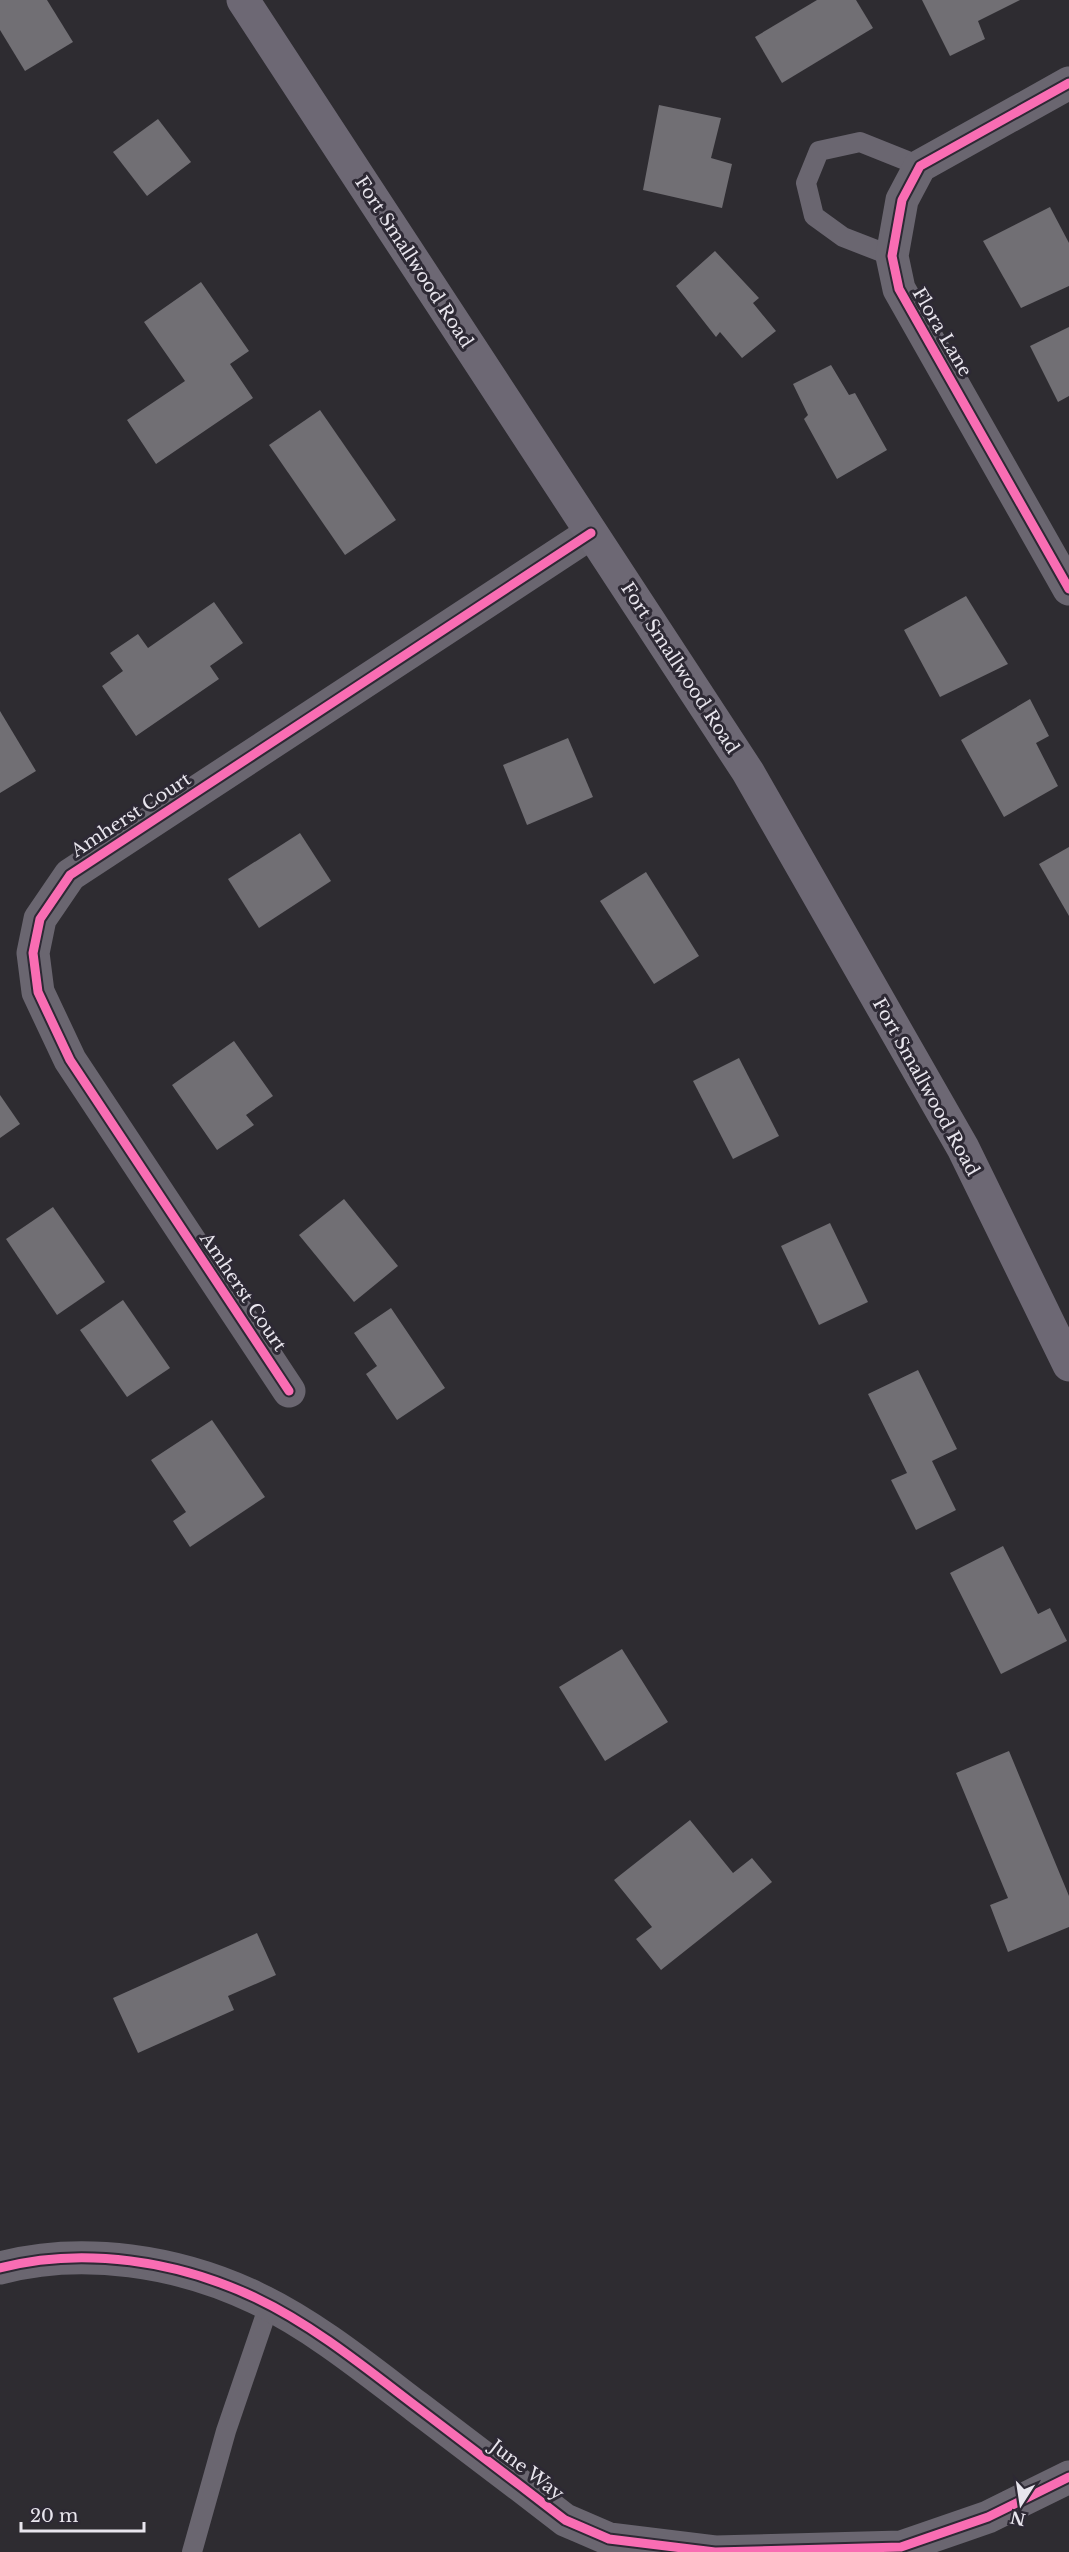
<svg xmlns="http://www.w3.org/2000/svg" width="1069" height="2552" font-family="'Libre Baskerville',serif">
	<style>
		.building { fill: #716f74 }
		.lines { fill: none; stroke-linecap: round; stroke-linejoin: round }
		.lane { stroke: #6a6670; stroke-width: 20 }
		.street { stroke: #6a6670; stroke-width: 33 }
		.secondary { stroke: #6d6874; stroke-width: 33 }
		.cycleway-casing { stroke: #2d2934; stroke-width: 13 }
		.cycleway { stroke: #f96db3; stroke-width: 9 }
		.labels { text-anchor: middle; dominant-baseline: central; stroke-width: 6; stroke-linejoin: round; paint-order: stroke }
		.street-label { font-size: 18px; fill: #e8e5ed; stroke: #2d2934 }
	</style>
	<rect width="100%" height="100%" fill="#2e2c31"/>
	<g class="building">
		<path d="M0,0H47L73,42L25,71L0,30Z"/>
		<path d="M817,0H856L873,28L782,83L755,37Z"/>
		<path d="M922,0H1020L978,21L985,39L950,56Z"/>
		<path d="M659,105L721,118L711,158L732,164L722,208L643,190Z"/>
		<path d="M158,119L191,162L147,196L113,152Z"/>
		<path d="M1050,207L1069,243V286L1021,308L983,241Z"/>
		<path d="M715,251L759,298L753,303L776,331L742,358L720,332L716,337L676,286Z"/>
		<path d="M201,282L249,351L230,364L253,398L156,464L127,420L185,381L144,322Z"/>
		<path d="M1069,327V396L1058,402L1030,346Z"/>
		<path d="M831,365L849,395L855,393L887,450L837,479L804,419L808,415L793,384Z"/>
		<path d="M320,410L396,520L345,555L269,445Z"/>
		<path d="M966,596L1008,664L940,697L904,630Z"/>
		<path d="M214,602L243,643L210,666L219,679L136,736L102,686L123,671L110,653L138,634L148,648Z"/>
		<path d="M1030,699L1049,736L1036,743L1058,786L1004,817L961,740Z"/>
		<path d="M0,711L36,771L0,793Z"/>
		<path d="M568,738L593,797L527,825L503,765Z"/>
		<path d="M300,833L331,881L259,928L228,879Z"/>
		<path d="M1069,847V916L1039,864Z"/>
		<path d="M646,872L699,956L654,984L600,901Z"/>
		<path d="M234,1041L273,1096L246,1115L254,1125L217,1150L172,1085Z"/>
		<path d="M739,1058L779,1136L733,1159L693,1081Z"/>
		<path d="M0,1095L20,1124L0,1138Z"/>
		<path d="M344,1199L398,1266L354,1302L299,1235Z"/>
		<path d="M53,1207L105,1282L57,1315L6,1239Z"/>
		<path d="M830,1223L868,1302L819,1325L781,1246Z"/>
		<path d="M123,1300L170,1368L127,1397L80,1330Z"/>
		<path d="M391,1308L445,1388L397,1420L366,1374L377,1366L354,1333Z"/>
		<path d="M918,1370L957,1449L932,1461L956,1510L916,1530L891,1480L907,1473L868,1394Z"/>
		<path d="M212,1420L265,1497L190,1547L173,1521L186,1512L151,1460Z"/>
		<path d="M1003,1546L1038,1614L1050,1608L1067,1641L1001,1674L950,1573Z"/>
		<path d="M622,1649L668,1722L605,1761L559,1687Z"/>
		<path d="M1009,1751L1069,1896V1927L1008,1952L990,1905L1008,1898L956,1773Z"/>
		<path d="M690,1820L733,1873L752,1858L772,1882L661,1970L636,1939L652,1927L614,1880Z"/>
		<path d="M257,1933L276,1975L228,1996L234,2010L138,2053L113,1998Z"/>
	</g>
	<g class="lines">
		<g class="lane">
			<path d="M892,256L843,237L814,216L806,183L819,151L860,142L920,166"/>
			<path d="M192,2552L226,2431L269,2305"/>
		</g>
		<g class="street">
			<path d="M1069,83L920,166L902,200L892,256L899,289L1069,589"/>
			<path d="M289,1391L70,1060L38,992L33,953L40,919L70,875L591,533"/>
			<path d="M0,2268C83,2246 179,2261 256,2298C313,2325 367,2369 417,2407C467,2445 516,2482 565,2520L609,2539L715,2552L901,2547L988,2517L1069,2477"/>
		</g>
		<path class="secondary" d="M243,0L748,772L963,1148L1069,1365"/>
		<g class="cycleway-casing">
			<g id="cycleway">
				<path d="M1069,83L920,166L902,200L892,256L899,289L1069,589"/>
				<path d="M289,1391L70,1060L38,992L33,953L40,919L70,875L591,533"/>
				<path d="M0,2268C83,2246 179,2261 256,2298C313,2325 367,2369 417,2407C467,2445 516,2482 565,2520L609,2539L715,2552L901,2547L988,2517L1069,2477"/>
			</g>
		</g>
		<use href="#cycleway" class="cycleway"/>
	</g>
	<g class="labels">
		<g class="street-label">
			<text transform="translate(414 262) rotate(57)">Fort Smallwood Road</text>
			<text transform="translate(942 332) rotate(60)">Flora Lane</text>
			<text transform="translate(680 668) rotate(57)">Fort Smallwood Road</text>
			<text transform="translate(131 815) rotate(-33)">Amherst Court</text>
			<text transform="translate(926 1087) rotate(61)">Fort Smallwood Road</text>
			<text transform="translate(243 1292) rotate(56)">Amherst Court</text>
			<text transform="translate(527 2470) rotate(37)">June Way</text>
		</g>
	</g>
	<g transform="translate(1021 2504) rotate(192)" stroke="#2d2934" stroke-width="4.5" paint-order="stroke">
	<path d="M0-4.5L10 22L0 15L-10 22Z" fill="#e8e5ed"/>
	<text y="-9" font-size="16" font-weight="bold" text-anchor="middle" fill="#e8e5ed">N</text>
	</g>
	<path d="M21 2522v9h123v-9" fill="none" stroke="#e8e5ed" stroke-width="3"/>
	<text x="30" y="2522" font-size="18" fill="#e8e5ed" stroke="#2d2934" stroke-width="4.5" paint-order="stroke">20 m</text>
</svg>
